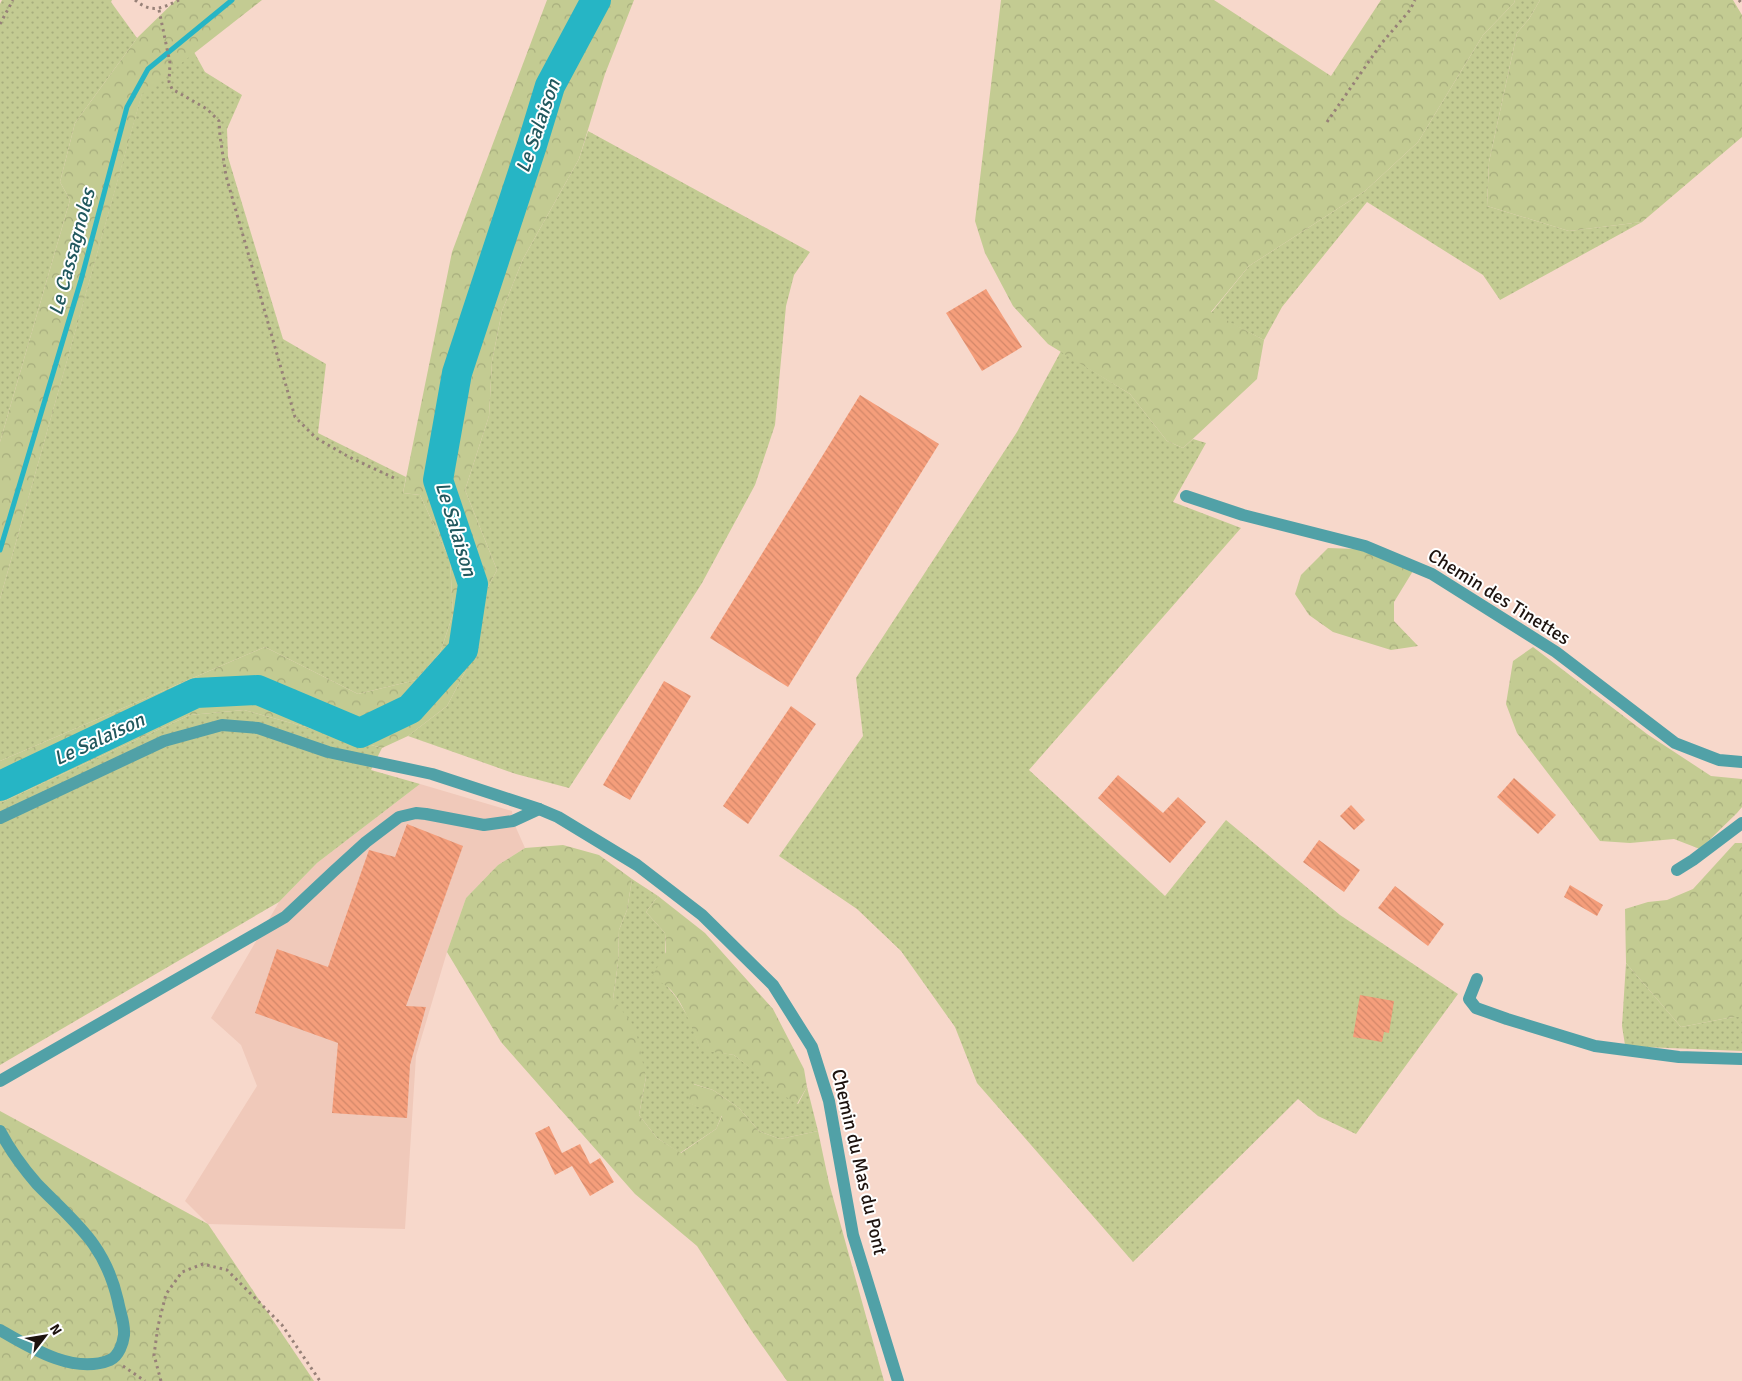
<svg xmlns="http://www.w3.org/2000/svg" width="1742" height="1381" font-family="Signika,sans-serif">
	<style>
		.built { fill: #f0c9ba }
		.grass { fill: url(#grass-dots) }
		.forest { fill: url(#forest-crowns) }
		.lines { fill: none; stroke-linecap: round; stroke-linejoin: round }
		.stream { stroke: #26b5c5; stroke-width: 5 }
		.river { stroke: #26b5c5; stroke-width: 30 }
		.building { fill: url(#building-back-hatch) }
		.path { stroke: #978178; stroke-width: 3; stroke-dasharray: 2.5 4; stroke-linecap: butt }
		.minor { stroke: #51a1a7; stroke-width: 12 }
		.labels { text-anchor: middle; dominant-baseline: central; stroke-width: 4; stroke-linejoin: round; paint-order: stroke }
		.street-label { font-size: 19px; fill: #1d130f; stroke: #fff }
		.water-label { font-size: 20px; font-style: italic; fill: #21585e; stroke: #fff }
	</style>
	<defs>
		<pattern id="grass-dots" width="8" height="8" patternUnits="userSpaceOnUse" patternTransform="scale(1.25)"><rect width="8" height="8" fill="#c3cb92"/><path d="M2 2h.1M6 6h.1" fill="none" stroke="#a7ad7d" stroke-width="1.8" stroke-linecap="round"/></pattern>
		<pattern id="forest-crowns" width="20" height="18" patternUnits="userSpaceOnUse" patternTransform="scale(1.25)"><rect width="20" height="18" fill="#c3cb92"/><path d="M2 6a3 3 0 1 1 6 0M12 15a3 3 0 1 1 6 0" fill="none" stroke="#a7ad7d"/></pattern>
		<pattern id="building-back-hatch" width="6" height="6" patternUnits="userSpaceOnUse" patternTransform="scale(1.25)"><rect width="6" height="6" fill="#f59e7b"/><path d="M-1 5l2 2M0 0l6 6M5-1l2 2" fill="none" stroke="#d28769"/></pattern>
	</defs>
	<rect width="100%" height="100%" fill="#f7d8cb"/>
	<path class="built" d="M420,784L512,811L513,821L525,848L498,865L466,898L447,952L416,1056L405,1229L208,1224L185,1201L257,1086L241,1045L211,1018L279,902L317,863Z"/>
	<g class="grass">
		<path d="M2,0H112L111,2L137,38L75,123L60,182L70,200L0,442V4Z"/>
		<path d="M1515,0H1540L1529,19L1517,33L1489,162L1487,206L1569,231L1642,222L1500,300L1483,275L1367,202L1282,307L1264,340L1211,313L1249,266L1365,191L1418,142L1483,35L1514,3Z"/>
		<path d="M194,52L205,72L242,95L227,129L228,157L283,339L326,364L318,433L406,477L403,493L420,495L450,560L453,614L440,653L416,680L358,694L265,647L0,761V599L142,93Z"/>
		<path d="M588,131L810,252L794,275L786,306L775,425L755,485L702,583L665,641L569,788L516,774L408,736L447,706L465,672L485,593L497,570L465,490L489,416L492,361L502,311L523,259L579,159Z"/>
		<path d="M1061,351L1130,394L1167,441L1183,448L1193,439L1206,443L1173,502L1241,528L1029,770L1165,896L1226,820L1340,915L1458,994L1356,1134L1318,1116L1298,1099L1133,1262L977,1083L955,1027L901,951L857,909L779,856L863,736L856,678L1017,432Z"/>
		<path d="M244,710L382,748L371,770L420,784L317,863L279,902L0,1065V803L190,715Z"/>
		<path d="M632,879L658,896L646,912L665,933L666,985L676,997L691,1022L700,1049L734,1055L798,1104L807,1087L818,1131L780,1139L759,1131L739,1108L713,1090L694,1084L689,1103L722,1115L716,1129L680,1153L657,1138L639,1115L646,1077L613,999L618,963L619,930L627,910Z"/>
		<path d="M1626,963L1681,1027L1733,1017H1742V1051L1645,1047L1625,1045L1622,1026Z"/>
	</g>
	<g class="forest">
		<path d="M176,0H262L142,94L0,599V442L70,200L60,182L75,123L137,38Z"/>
		<path d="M547,0H634L605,74L579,159L523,259L502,311L492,361L489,416L465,490L497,570L485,593L465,672L447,706L408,736L382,748L244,710L190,715L0,803V761L265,647L358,694L416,680L440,653L453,614L450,560L420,495L403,493L452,252Z"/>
		<path d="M1001,0H1214L1331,76L1381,0H1515L1514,3L1483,35L1418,142L1365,191L1249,266L1211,312L1264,340L1257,379L1183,448L1167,441L1130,394L1048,344L1013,306L985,253L975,221Z"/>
		<path d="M1540,0H1733L1742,15V137L1642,222L1569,231L1487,206L1489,162L1517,33L1529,19Z"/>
		<path d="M1328,548L1358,549L1413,571L1394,602V621L1418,646L1391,650L1333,632L1309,615L1295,594L1301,575Z"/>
		<path d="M1533,647L1647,734L1711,776L1742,779V807L1737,813L1700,849L1674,839L1630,843L1600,841L1517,733L1506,704L1513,661Z"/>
		<path d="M1735,843H1742V1017H1733L1681,1027L1626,963L1625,909L1648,902L1667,900L1693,889Z"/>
		<path d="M563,845L599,855L632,879L627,910L619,930L618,963L613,999L635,1027L646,1077L639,1115L657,1138L681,1153L716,1129L722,1116L688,1103L693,1084L713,1090L739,1108L759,1131L780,1139L818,1131L829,1183L884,1381H787L751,1330L697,1246L635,1194L501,1042L447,952L466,898L498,865L525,848Z"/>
		<path d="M658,896L705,933L773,1009L804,1069L807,1087L797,1104L774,1089L754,1071L734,1055L700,1050C694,1032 681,995 665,985C661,982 655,980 651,978L666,952L665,933L646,912Z"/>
		<path d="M0,1111L208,1224L314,1381H0Z"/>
	</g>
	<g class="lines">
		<path class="stream" d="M0,550L81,280L127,107L148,69L232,0"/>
		<path class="river" d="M0,786L196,693L258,690L360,733L410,709L463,650L473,584L438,480L457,373L532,145L550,86L596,0"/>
	</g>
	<g class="building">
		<path d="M986,289L1022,347L982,371L946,313Z"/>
		<path d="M860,395L939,444L788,687L710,638Z"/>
		<path d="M664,681L691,696L630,800L603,785Z"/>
		<path d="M791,706L816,724L748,824L723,806Z"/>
		<path d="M1118,775L1163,813L1178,797L1206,822L1170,863L1098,798Z"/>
		<path d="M1514,778L1556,815L1538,834L1497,797Z"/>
		<path d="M1351,805L1365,820L1354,830L1340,816Z"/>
		<path d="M407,824L463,846L406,1006L426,1007L410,1065L407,1118L332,1113L338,1043L255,1013L277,949L328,967L369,850L395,857Z"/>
		<path d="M1319,840L1360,870L1344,892L1303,862Z"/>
		<path d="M1570,885L1603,905L1597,916L1564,897Z"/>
		<path d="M1395,886L1444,924L1428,946L1378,908Z"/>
		<path d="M1360,995L1394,1001L1389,1033L1384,1032L1382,1042L1353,1037Z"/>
		<path d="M549,1126L562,1153L580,1144L590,1164L600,1158L614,1182L590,1196L572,1166L555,1175L535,1133Z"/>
	</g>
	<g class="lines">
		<g class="path">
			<path d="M135,0C152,14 162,8 179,0"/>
			<path d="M1739,0L1742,4"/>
			<path d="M159,10L170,63L169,82L172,89L207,109L219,121L220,136L226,176L295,417L316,438L349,457L394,478"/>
			<path d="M0,24L13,0"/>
			<path d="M1327,122L1381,44L1410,10L1415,0"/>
			<path d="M123,1366L145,1381"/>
			<path d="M161,1381L154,1355L158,1326L166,1294L182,1272L203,1264L227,1270L282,1325L320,1381"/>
		</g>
		<g class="minor">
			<path d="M1186,496L1243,515L1365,546L1432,574L1556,652L1675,743L1719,760L1742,762"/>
			<path d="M0,818L164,741L222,725L258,728L328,752L432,774L539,809L558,817L637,865L702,915L773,985L812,1047L829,1101L853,1235L898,1381"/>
			<path d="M1677,870L1693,860L1742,823"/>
			<path d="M1477,979L1469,999L1476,1008L1507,1019L1595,1046L1679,1057L1742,1059"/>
			<path d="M0,1081L285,917L334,871L366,842L399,817L416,813L426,814L484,825L513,821L539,809"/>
			<path d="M0,1131C10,1150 23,1168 37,1184C76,1224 105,1244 118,1301C120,1313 125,1323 124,1335C123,1343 119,1356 110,1360C74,1375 31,1348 0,1330"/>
		</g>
	</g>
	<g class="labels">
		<g class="street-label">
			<text transform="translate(1499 597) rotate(32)">Chemin des Tinettes</text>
			<text transform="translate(859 1162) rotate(77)">Chemin du Mas du Pont</text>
		</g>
		<g class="water-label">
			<text transform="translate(538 126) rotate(-71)">Le Salaison</text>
			<text transform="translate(72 252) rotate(-75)">Le Cassagnoles</text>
			<text transform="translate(456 529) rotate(73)">Le Salaison</text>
			<text transform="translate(99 739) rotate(-25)">Le Salaison</text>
		</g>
	</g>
	<g transform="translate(45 1336) rotate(59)" stroke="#ffffff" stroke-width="4" paint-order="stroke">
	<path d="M0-4L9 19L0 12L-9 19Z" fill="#1d130f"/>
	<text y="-8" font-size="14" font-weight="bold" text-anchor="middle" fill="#1d130f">N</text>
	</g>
</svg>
